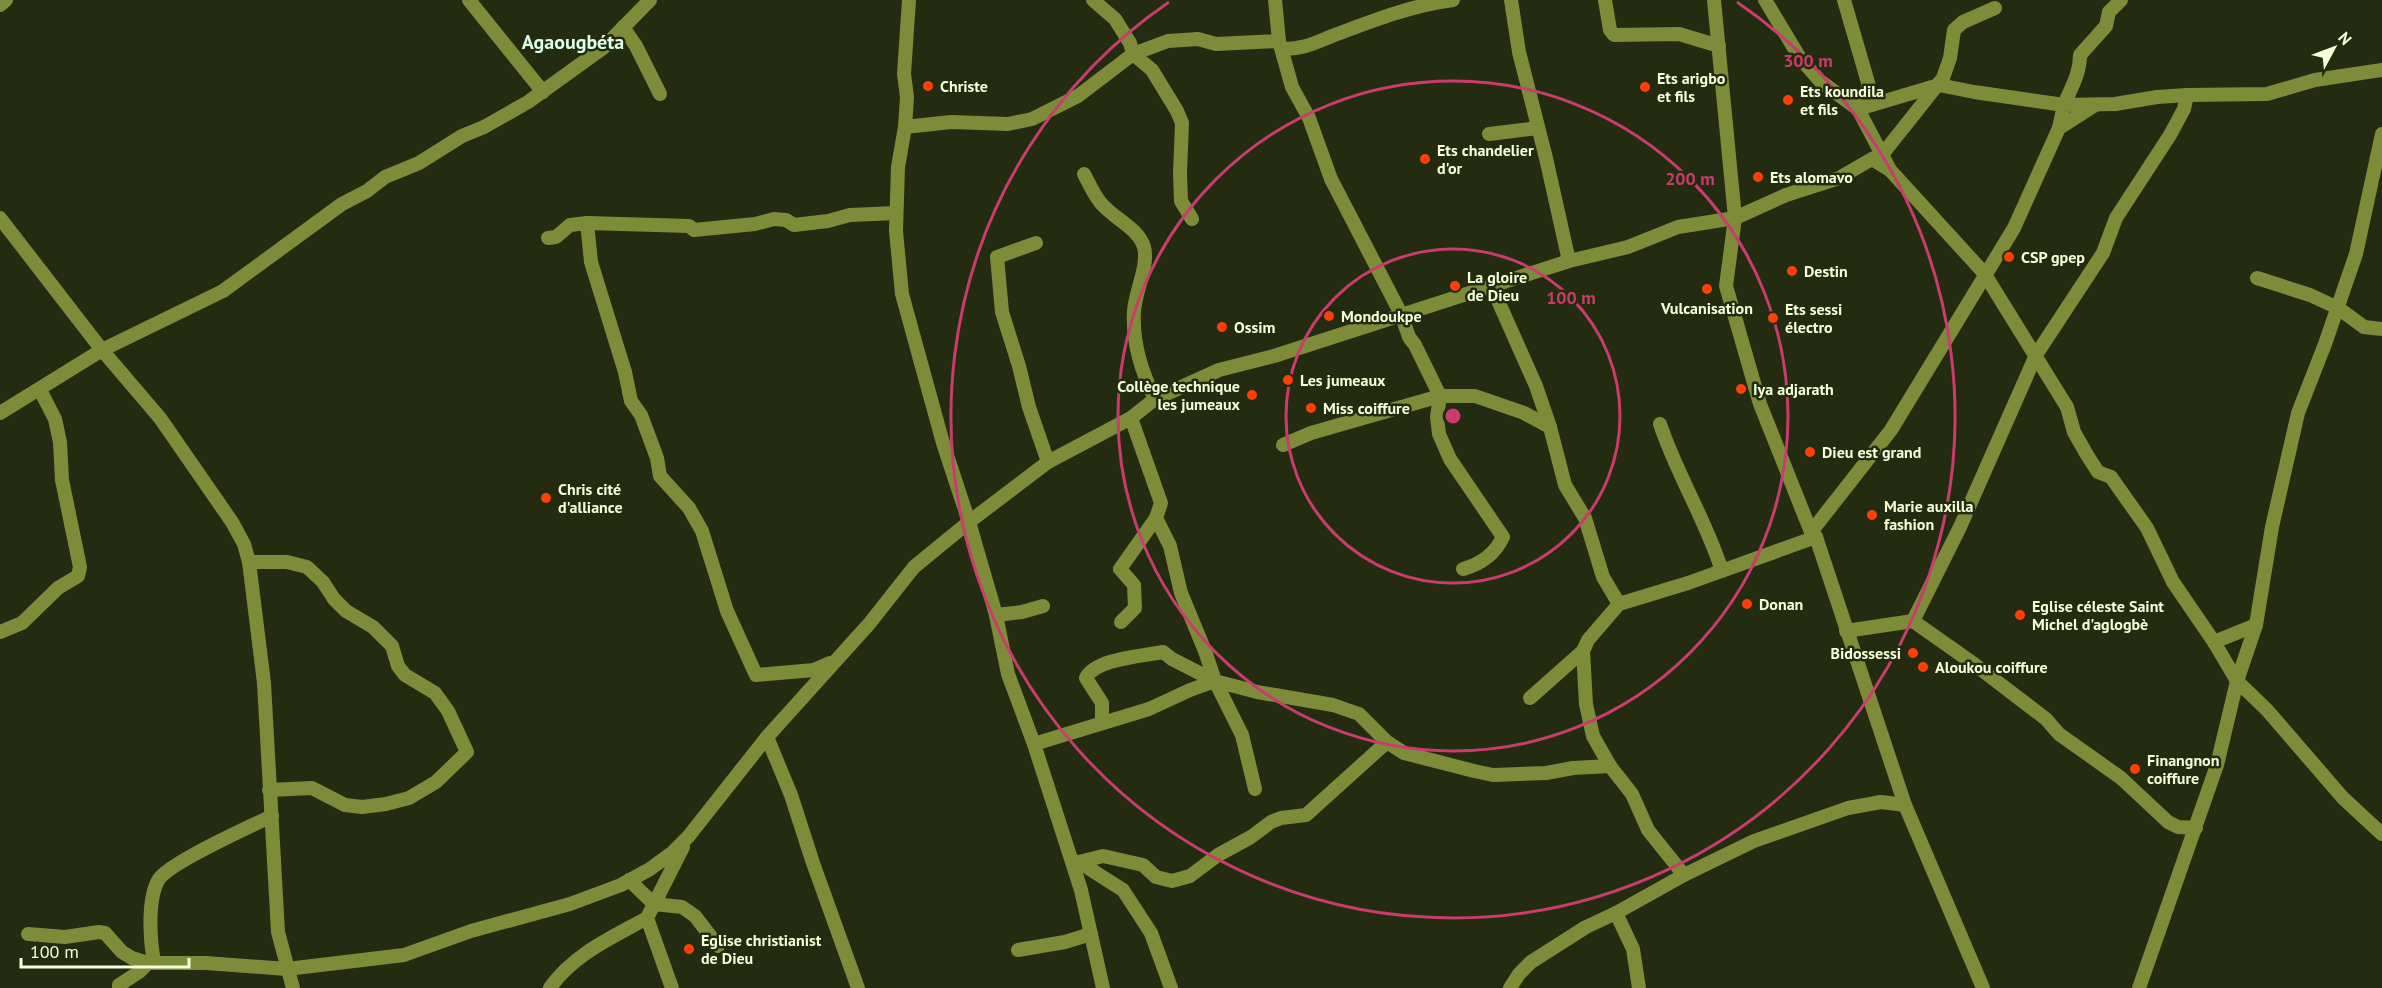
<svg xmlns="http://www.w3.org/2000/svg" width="2382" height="988" font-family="'PT Sans',sans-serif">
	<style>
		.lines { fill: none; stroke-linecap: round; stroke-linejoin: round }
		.minor { stroke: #7e8c39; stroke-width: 14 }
		.ring { fill: none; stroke: #ca3b6e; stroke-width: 3 }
		.poi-dot { fill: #ff3f06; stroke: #232b10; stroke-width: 2 }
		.labels { text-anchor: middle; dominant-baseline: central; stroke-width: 5; stroke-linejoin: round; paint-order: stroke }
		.poi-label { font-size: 16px; font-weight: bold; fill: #f6ffda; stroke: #232b10; text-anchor: start }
		.quarter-label { font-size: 20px; font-weight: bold; fill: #dcffed; stroke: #232b10 }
		.centre { fill: #ca3b6e; stroke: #232b10; stroke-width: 3 }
		.ring-label { font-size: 18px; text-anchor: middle; font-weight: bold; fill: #ca3b6e; stroke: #232b10; stroke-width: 5; stroke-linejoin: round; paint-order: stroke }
	</style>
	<rect width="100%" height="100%" fill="#232b10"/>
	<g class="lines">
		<g class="minor">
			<path d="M469,0L543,92"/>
			<path d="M909,0L904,74L907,97L905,127L898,167L896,231L902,294L943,443L969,522L996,615L1008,674L1034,744L1081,890L1103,988"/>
			<path d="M1093,0L1115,19L1130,43L1133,54L1152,70L1177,111L1182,123L1180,173L1181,201L1192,219"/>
			<path d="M1511,0L1519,52L1546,158L1569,261"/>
			<path d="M1605,0L1610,30L1614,35L1679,34L1719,46"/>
			<path d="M1714,0L1735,218L1726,286L1760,404L1811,532L1816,537L1905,805L1983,988"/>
			<path d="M1765,0L1800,58L1820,81L1858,109L1890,170L1984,273L2067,407L2074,432L2087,455L2098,472L2111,477L2147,528L2173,582L2214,642L2237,681L2267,710L2343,798L2382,834"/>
			<path d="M1844,0L1869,86L1858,109L1939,85L1974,92L2064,105C2071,88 2080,74 2080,55L2106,26L2109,12L2121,0"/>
			<path d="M0,5L6,0"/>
			<path d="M623,27L636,46L660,94"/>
			<path d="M1279,41L1292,87L1309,118L1331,179L1401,314L1409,337L1415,345L1440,396L1437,417L1439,434L1450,459L1503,537C1495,554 1481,564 1463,569"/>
			<path d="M1282,49C1305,50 1320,40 1340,33C1377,19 1414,5 1453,0"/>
			<path d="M905,127L951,122L1008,124L1032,119L1078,96L1133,54L1168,41L1198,39L1216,44L1279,41L1275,0"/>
			<path d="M2059,128L2095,105"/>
			<path d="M1489,134L1538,128"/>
			<path d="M1874,158L1881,156L1943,78L1950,58L1954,30L1963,22L1995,8"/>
			<path d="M1084,174C1089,183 1093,193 1100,202C1112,218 1138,227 1144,247C1149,265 1135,292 1134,311C1132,343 1141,371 1155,399"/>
			<path d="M0,218L102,350L160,418L232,522L244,544L249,562L264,683L278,932L293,988"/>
			<path d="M587,223L591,262L625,372L631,401L641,415L657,458L660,476L689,508L702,531L727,611L756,675L814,670L830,663"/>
			<path d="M548,238L556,237L570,225L587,223L689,226L694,230L755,224L774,219L786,220L794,225L828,221L850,215L896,213"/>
			<path d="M1036,243L997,257L1002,312L1019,366L1029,407L1048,462"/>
			<path d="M2257,278L2310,295L2338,308L2364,327L2382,329"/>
			<path d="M1491,285L1536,386L1550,427L1565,485L1585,518L1603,577L1619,604"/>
			<path d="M0,413L102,350L223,291L342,204L367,191L385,177L419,163L462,136L484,127L528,102L603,48L650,0"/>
			<path d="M1131,418L1161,503L1156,518L1170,546L1181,593L1205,651L1215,681L1257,692L1333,705L1359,714L1387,742L1404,753L1474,771L1493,775L1546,773L1573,768L1610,766"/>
			<path d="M1660,424C1677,475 1706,520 1722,571"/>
			<path d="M1283,445L1311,433L1440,396H1475L1524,413L1550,427"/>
			<path d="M1811,532L1891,430L2014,228L2059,128L2064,105L2115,104L2157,97L2187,95L2267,94L2315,80L2382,70"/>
			<path d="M249,562H287L307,567L323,582L334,599L346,611L373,627L392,646L398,666L405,675L435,693L448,711L467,752L436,782L409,798L386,804L362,807L345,805L312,788L269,790"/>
			<path d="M996,615L1022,612L1043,606"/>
			<path d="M1913,621L1960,527L2036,355L2103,253L2116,218L2170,135L2184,109L2187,95"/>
			<path d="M1121,622L1135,608L1134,585L1120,569L1156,518"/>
			<path d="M1846,631L1913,621L1974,664L2046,719L2059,734L2121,778L2168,822L2178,827L2196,828"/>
			<path d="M0,632L22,623L58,588L78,576L80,567L62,480L60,442L55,419L40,390"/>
			<path d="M2214,642L2256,625"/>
			<path d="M1583,651L1586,704L1593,736L1610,766L1632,794L1648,830L1684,875"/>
			<path d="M1530,698L1583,651L1588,640L1619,604L1688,583L1816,537"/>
			<path d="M1102,723V703L1086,678C1095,659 1142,656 1163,652L1172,659L1215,681"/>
			<path d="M767,737L791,795L813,863L858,988"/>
			<path d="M1034,744L1149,709L1190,690L1215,681L1242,735L1255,789"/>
			<path d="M1072,861L1079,862L1103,856L1143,865L1156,877L1172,881L1190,876L1218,855L1251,837L1271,822L1281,818L1306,815L1387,742"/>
			<path d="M1079,862L1123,890L1151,933L1171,988"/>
			<path d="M629,880L654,904L682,907L695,916L718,946"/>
			<path d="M1616,913L1633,949L1639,988"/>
			<path d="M28,934L65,937L99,932L105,933L122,952L132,958L148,963H206L287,969L404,955L471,931L570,904L621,885L650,869L672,853L688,837L767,737L869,624L914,567L969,522L1048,462L1131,418L1155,399L1219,370L1274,356L1569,261L1628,247L1678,227L1735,218L1786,195L1839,178L1872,159L1890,170"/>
			<path d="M1018,950L1065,942L1091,934"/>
			<path d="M154,961C150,941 147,898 159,879C171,862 249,827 272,816"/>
			<path d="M119,988V985L139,972L148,963"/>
			<path d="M550,988C572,955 613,937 647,918"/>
			<path d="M672,988L647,918L683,847"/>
			<path d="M1510,988L1519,974L1531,962L1586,927L1616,913L1684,875L1754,841L1848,808L1881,802L1905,805"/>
			<path d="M2139,988L2217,765L2237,681L2256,625L2272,527L2298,413L2325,344L2356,254L2382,134"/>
		</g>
	</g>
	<g class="ring">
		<circle cx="1453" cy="416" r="167"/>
		<circle cx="1453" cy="416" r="335"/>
		<path d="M1737 2A502 502 0 1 1 1169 2"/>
	</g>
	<g class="poi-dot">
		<circle cx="928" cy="86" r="6"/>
		<circle cx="1645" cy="87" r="6"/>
		<circle cx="1788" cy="100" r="6"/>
		<circle cx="1425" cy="159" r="6"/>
		<circle cx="1758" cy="177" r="6"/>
		<circle cx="2009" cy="257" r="6"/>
		<circle cx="1792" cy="271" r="6"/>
		<circle cx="1455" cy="286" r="6"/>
		<circle cx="1707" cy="289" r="6"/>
		<circle cx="1329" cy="316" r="6"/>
		<circle cx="1773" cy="318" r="6"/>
		<circle cx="1222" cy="327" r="6"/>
		<circle cx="1288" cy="380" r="6"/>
		<circle cx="1741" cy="389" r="6"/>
		<circle cx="1252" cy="395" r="6"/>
		<circle cx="1311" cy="408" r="6"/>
		<circle cx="1810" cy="452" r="6"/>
		<circle cx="546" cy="498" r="6"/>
		<circle cx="1872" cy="515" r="6"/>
		<circle cx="1747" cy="604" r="6"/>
		<circle cx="2020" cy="615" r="6"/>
		<circle cx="1913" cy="653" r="6"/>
		<circle cx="1923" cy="667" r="6"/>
		<circle cx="2135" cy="769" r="6"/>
		<circle cx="689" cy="949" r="6"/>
	</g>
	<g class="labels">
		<g class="poi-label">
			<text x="1657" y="78">Ets arigbo<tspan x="1657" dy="18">et fils</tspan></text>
			<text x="940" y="86">Christe</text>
			<text x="1800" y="91">Ets koundila<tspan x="1800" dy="18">et fils</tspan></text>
			<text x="1437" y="150">Ets chandelier<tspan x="1437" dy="18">d'or</tspan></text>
			<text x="1770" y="177">Ets alomavo</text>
			<text x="2021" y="257">CSP gpep</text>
			<text x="1804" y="271">Destin</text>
			<text x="1467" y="277">La gloire<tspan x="1467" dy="18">de Dieu</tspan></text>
			<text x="1707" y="308" text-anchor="middle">Vulcanisation</text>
			<text x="1785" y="309">Ets sessi<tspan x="1785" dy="18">électro</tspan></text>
			<text x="1341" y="316">Mondoukpe</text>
			<text x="1234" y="327">Ossim</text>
			<text x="1300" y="380">Les jumeaux</text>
			<text x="1240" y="386" text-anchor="end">Collège technique<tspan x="1240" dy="18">les jumeaux</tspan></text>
			<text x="1753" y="389">Iya adjarath</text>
			<text x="1323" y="408">Miss coiffure</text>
			<text x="1822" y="452">Dieu est grand</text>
			<text x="558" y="489">Chris cité<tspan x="558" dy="18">d'alliance</tspan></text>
			<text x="1884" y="506">Marie auxilla<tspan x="1884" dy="18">fashion</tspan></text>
			<text x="1759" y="604">Donan</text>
			<text x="2032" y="606">Eglise céleste Saint<tspan x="2032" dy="18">Michel d'aglogbè</tspan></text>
			<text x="1901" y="653" text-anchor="end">Bidossessi</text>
			<text x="1935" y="667">Aloukou coiffure</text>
			<text x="2147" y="760">Finangnon<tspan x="2147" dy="18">coiffure</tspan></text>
			<text x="701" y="940">Eglise christianist<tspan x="701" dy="18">de Dieu</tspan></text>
		</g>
		<g class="quarter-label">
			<text x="573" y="42">Agaougbéta</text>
		</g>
	</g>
	<circle cx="1453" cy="416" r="9" class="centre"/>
	<g class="ring-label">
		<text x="1808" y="67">300 m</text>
		<text x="1690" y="185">200 m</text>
		<text x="1571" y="304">100 m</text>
	</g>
	<g transform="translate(2334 48) rotate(49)" stroke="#232b10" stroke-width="4.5" paint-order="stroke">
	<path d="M0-4.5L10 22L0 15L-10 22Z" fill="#f6ffda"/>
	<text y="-9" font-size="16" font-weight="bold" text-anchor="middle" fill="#f6ffda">N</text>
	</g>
	<path d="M21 958v9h168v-9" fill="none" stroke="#f6ffda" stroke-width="3"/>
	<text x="30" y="958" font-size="18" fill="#f6ffda" stroke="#232b10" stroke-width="4.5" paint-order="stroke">100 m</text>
</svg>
